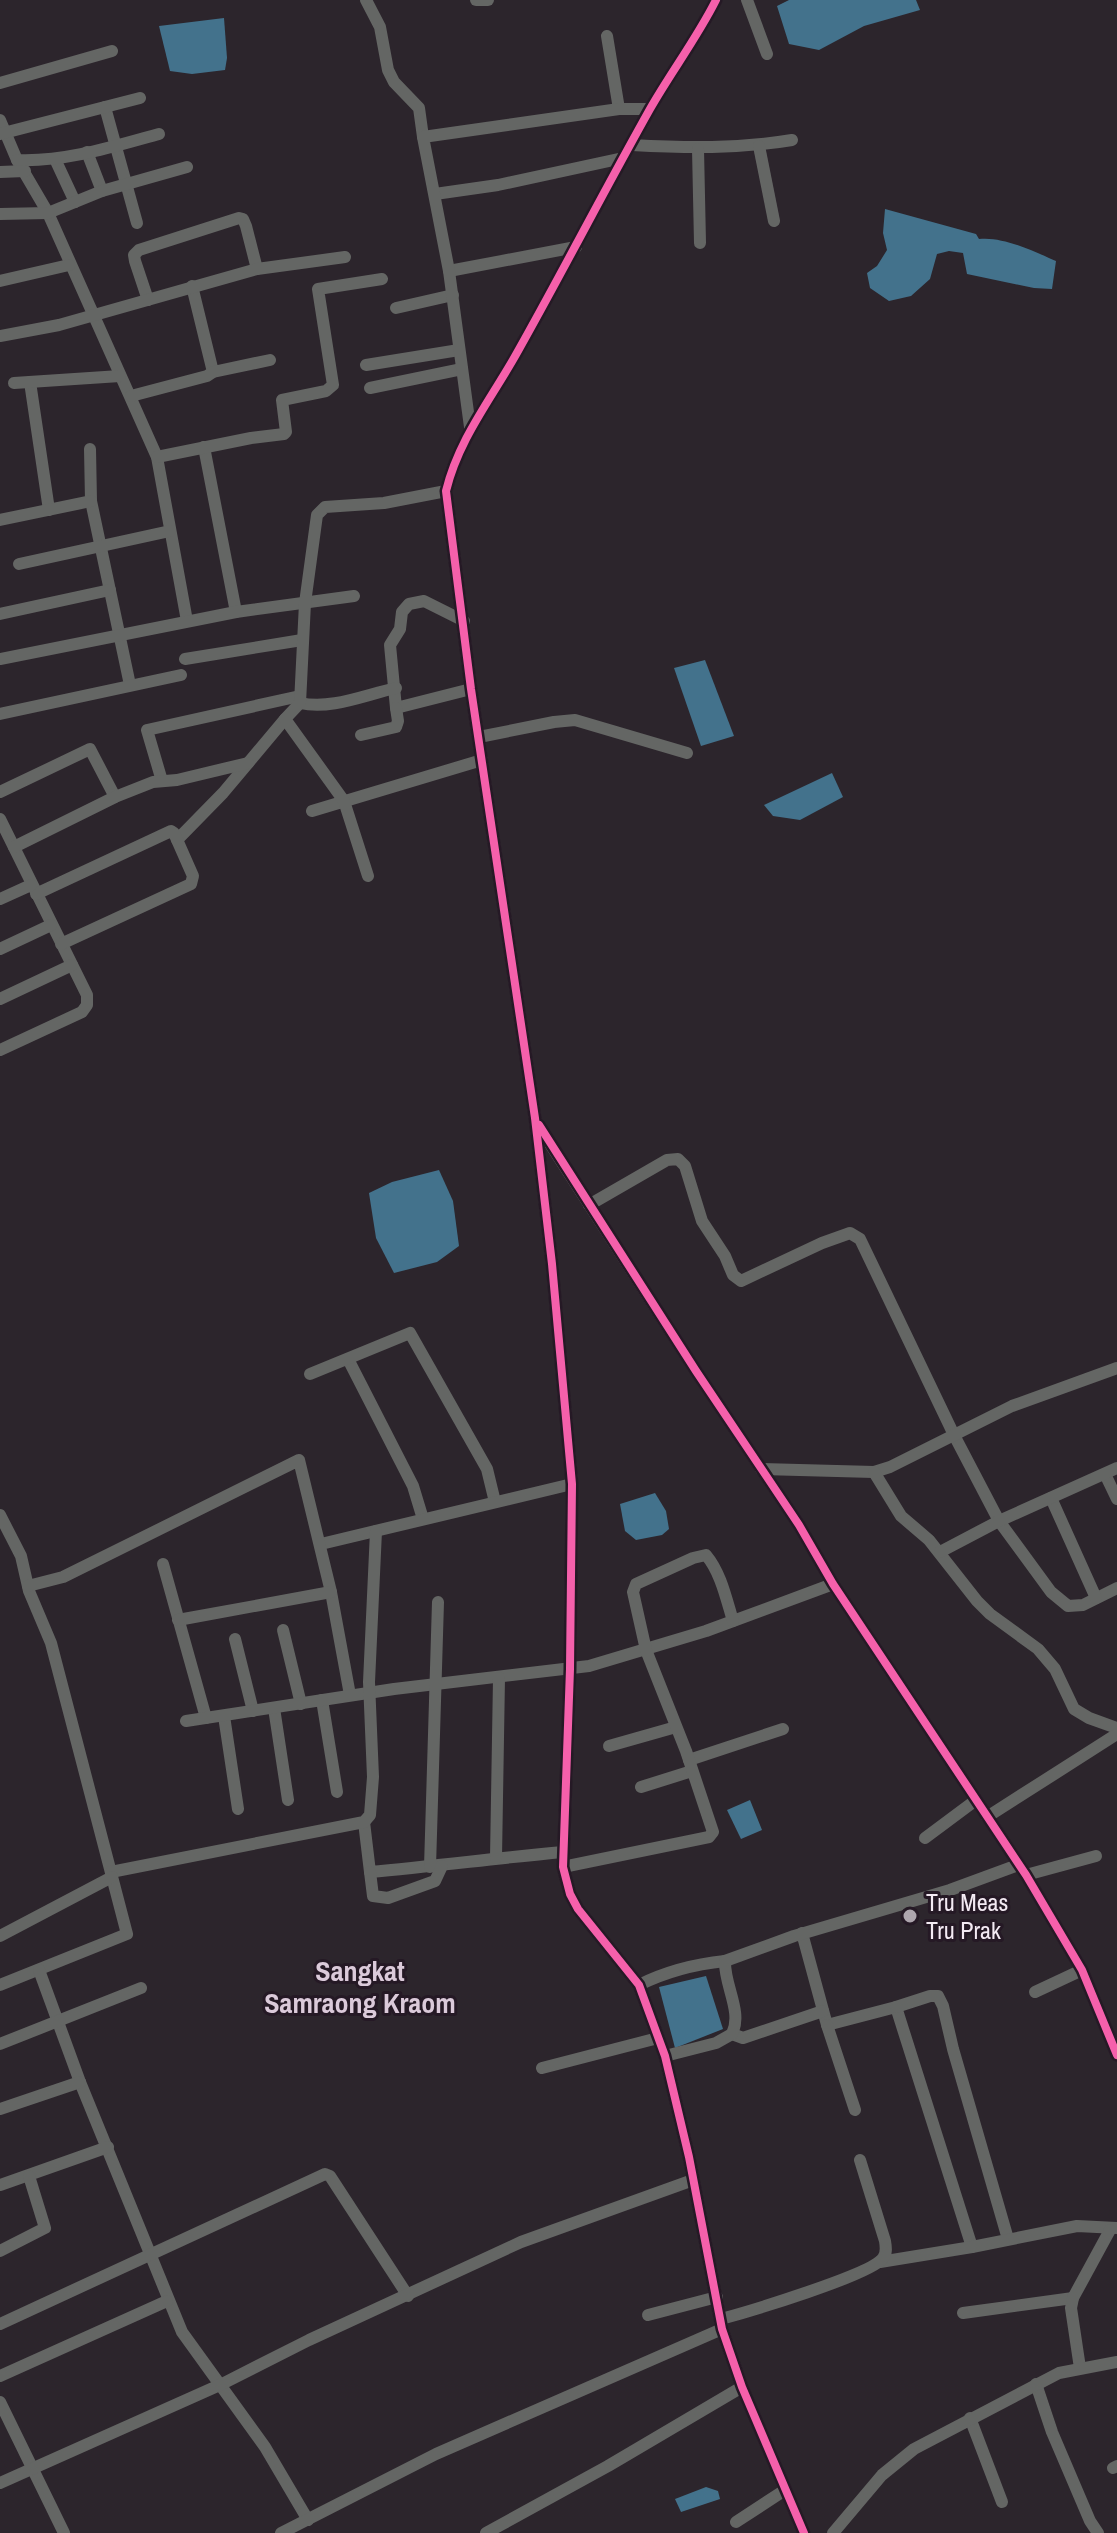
<svg xmlns="http://www.w3.org/2000/svg" width="1117" height="2533" font-family="'Archivo Narrow',sans-serif">
	<style>
		.water { fill: #43728c }
		.lines { fill: none; stroke-linecap: round; stroke-linejoin: round }
		.street { stroke: #646664; stroke-width: 12 }
		.cycleway-casing { stroke: #251925; stroke-width: 13 }
		.cycleway { stroke: #f560ab; stroke-width: 8 }
		.poi-dot { fill: #ada5ad; stroke: #251925; stroke-width: 3 }
		.labels { text-anchor: middle; dominant-baseline: central; stroke-width: 6; stroke-linejoin: round; paint-order: stroke }
		.poi-label { font-size: 24px; fill: #f3eaf3; stroke: #251925; text-anchor: start }
		.quarter-label { font-size: 28px; font-weight: bold; fill: #dbcada; stroke: #251925 }
	</style>
	<rect width="100%" height="100%" fill="#2c252c"/>
	<g class="water">
		<path d="M789,0H916L920,10L864,26L819,50L789,44L777,6Z"/>
		<path d="M224,18L227,58L225,70L192,74L170,71L159,26Z"/>
		<path d="M885,209L976,234L979,239C1003,236 1035,252 1056,261L1052,289L1034,288L967,274L963,253L949,251L937,254L930,279L911,296L889,301L870,288L867,273L877,266L887,250L883,233Z"/>
		<path d="M705,660L734,736L701,746L674,668Z"/>
		<path d="M832,773L843,797L800,820L773,816L764,805Z"/>
		<path d="M439,1170L453,1201L459,1246L437,1262L394,1273L376,1238L369,1193L392,1182Z"/>
		<path d="M655,1493L666,1511L669,1529L662,1535L636,1540L625,1531L620,1504Z"/>
		<path d="M750,1800L762,1830L741,1839L727,1810Z"/>
		<path d="M706,1976L723,2029L675,2048L659,1987Z"/>
		<path d="M706,2487L718,2491L720,2499L681,2512L675,2499Z"/>
	</g>
	<g class="lines">
		<g class="street">
			<path d="M366,0L380,27L388,70L394,82L419,108L423,137"/>
			<path d="M476,0H488"/>
			<path d="M716,0C697,38 671,72 650,109C605,189 563,271 518,351C492,398 459,438 446,491L471,689L535,1118L552,1264L572,1484L570,1669L563,1867L570,1894L578,1909L639,1985L665,2056L689,2157L722,2329L742,2387L804,2533"/>
			<path d="M747,0L767,54"/>
			<path d="M607,36L619,109"/>
			<path d="M0,83L112,51"/>
			<path d="M105,107L137,223"/>
			<path d="M0,120L17,160L48,213L157,457L187,621"/>
			<path d="M0,134L140,98"/>
			<path d="M632,145C686,148 738,149 792,140"/>
			<path d="M759,146L774,221"/>
			<path d="M698,149L700,243"/>
			<path d="M87,152L102,191"/>
			<path d="M55,159L75,202"/>
			<path d="M17,160C65,162 112,147 159,134"/>
			<path d="M0,172L25,171"/>
			<path d="M435,194L498,185L623,158"/>
			<path d="M0,214L48,213L102,191L187,167"/>
			<path d="M449,271L576,247"/>
			<path d="M0,281L69,265"/>
			<path d="M192,286L213,372"/>
			<path d="M148,300L135,261L134,255L139,250L239,218L243,219L246,226L257,269"/>
			<path d="M396,308L453,295"/>
			<path d="M0,336L59,325L257,269L345,257"/>
			<path d="M366,365L459,350"/>
			<path d="M30,382L49,510"/>
			<path d="M14,383L120,376"/>
			<path d="M370,388L462,369"/>
			<path d="M131,396L207,376L213,372L270,360"/>
			<path d="M470,427L449,271L423,137L619,109H650"/>
			<path d="M204,447L236,612"/>
			<path d="M90,449L91,501L130,685"/>
			<path d="M157,457L251,438L284,434L286,432L282,400L326,391L333,385L318,289L382,279"/>
			<path d="M0,520L91,501"/>
			<path d="M19,564L170,531"/>
			<path d="M0,614L110,590"/>
			<path d="M464,621L424,601L409,604L402,612L400,629L390,645L396,708L471,689"/>
			<path d="M0,659L236,612L354,596"/>
			<path d="M185,659L302,640"/>
			<path d="M300,703C331,710 364,695 396,688"/>
			<path d="M0,714L181,675"/>
			<path d="M361,735L396,727L398,721L396,708"/>
			<path d="M479,737L554,722L575,720L687,753"/>
			<path d="M162,781L147,730L300,696"/>
			<path d="M0,792L90,749L115,797"/>
			<path d="M312,811L482,760"/>
			<path d="M0,819L87,995V1005L82,1012L0,1050"/>
			<path d="M177,840L223,793L285,719"/>
			<path d="M14,847L115,797L153,782L177,780L248,763"/>
			<path d="M368,876L344,801L285,719L300,703L305,603L317,515L325,507L384,503L446,491"/>
			<path d="M36,894L171,831L174,833L193,876L191,884L61,944"/>
			<path d="M0,899L31,885"/>
			<path d="M0,949L51,925"/>
			<path d="M0,999L72,965"/>
			<path d="M538,1125L696,1371L799,1525L833,1584L1026,1875L1082,1970L1117,2055"/>
			<path d="M589,1205L667,1160L678,1159L685,1166L702,1221L725,1256L733,1275L741,1281L822,1243L850,1233L860,1239L954,1435L999,1521L1051,1592L1068,1606L1083,1605L1117,1588"/>
			<path d="M348,1359L413,1486L423,1519"/>
			<path d="M310,1374L410,1333L487,1469L495,1502"/>
			<path d="M761,1469L874,1472L890,1467L1012,1406L1117,1368"/>
			<path d="M874,1472L901,1516L929,1540L977,1601L990,1614L1038,1649L1055,1669L1074,1709L1089,1718L1117,1728"/>
			<path d="M1105,1474L1117,1499"/>
			<path d="M1051,1498L1096,1598"/>
			<path d="M0,1515L21,1556L29,1591L51,1643L127,1934L0,1985"/>
			<path d="M321,1544L572,1484"/>
			<path d="M940,1552L999,1521L1117,1468"/>
			<path d="M163,1564L206,1718"/>
			<path d="M28,1586L63,1577L299,1460L331,1592L350,1695"/>
			<path d="M178,1620L331,1592"/>
			<path d="M283,1630L301,1704"/>
			<path d="M235,1639L253,1711"/>
			<path d="M322,1700L337,1792"/>
			<path d="M274,1708L288,1800"/>
			<path d="M224,1716L238,1809"/>
			<path d="M186,1721L394,1689L589,1666L706,1631L833,1584"/>
			<path d="M609,1746L676,1727"/>
			<path d="M689,1760L783,1729"/>
			<path d="M641,1787L692,1771"/>
			<path d="M987,1817L1117,1734"/>
			<path d="M364,1822L370,1872C435,1866 499,1858 563,1852"/>
			<path d="M925,1838L976,1800"/>
			<path d="M496,1858L499,1678"/>
			<path d="M430,1867L438,1602"/>
			<path d="M563,1867L709,1837L713,1832L686,1751L646,1650L633,1592L636,1584L693,1558L706,1555C721,1573 726,1598 733,1621"/>
			<path d="M111,1872L364,1822L370,1815L373,1777L369,1682L376,1531"/>
			<path d="M370,1872L373,1896L388,1898L435,1881L442,1866"/>
			<path d="M1026,1875L1096,1856"/>
			<path d="M802,1933L827,2025L896,2007L972,2247"/>
			<path d="M0,1936L112,1877"/>
			<path d="M39,1970L80,2082L182,2332L265,2447L308,2520"/>
			<path d="M639,1985C665,1972 696,1964 725,1961"/>
			<path d="M1035,1992L1082,1970"/>
			<path d="M896,2007L930,1996H938L943,2006L953,2049L1008,2239"/>
			<path d="M827,2025L855,2110"/>
			<path d="M732,2034L743,2038L823,2011"/>
			<path d="M0,2044L141,1988"/>
			<path d="M665,2056L716,2043L732,2034C743,2012 724,1985 725,1961L794,1936L950,1890L1018,1865"/>
			<path d="M542,2068L658,2038"/>
			<path d="M0,2109L80,2082"/>
			<path d="M0,2185L108,2147"/>
			<path d="M0,2251L45,2228L29,2176"/>
			<path d="M880,2262L972,2247L1077,2226L1117,2228"/>
			<path d="M963,2313L1073,2298"/>
			<path d="M648,2315L717,2297"/>
			<path d="M721,2319C747,2312 871,2275 883,2258C887,2253 886,2247 885,2241L860,2160"/>
			<path d="M0,2324L325,2174L330,2176L408,2296"/>
			<path d="M1080,2368L1071,2308L1073,2298L1110,2230"/>
			<path d="M0,2376L167,2301"/>
			<path d="M1036,2384L1052,2432L1090,2521L1098,2533"/>
			<path d="M0,2402L64,2533"/>
			<path d="M970,2418L1002,2502"/>
			<path d="M1113,2468L1117,2466"/>
			<path d="M0,2483L222,2384L309,2340L521,2242L693,2180"/>
			<path d="M736,2522L785,2490"/>
			<path d="M281,2533L436,2454L722,2329"/>
			<path d="M486,2533L608,2466L742,2387"/>
			<path d="M833,2533L882,2475L914,2449L1059,2373L1117,2362"/>
		</g>
		<g class="cycleway-casing">
			<g id="cycleway">
				<path d="M716,0C697,38 671,72 650,109C605,189 563,271 518,351C492,398 459,438 446,491L471,689L535,1118L552,1264L572,1484L570,1669L563,1867L570,1894L578,1909L639,1985L665,2056L689,2157L722,2329L742,2387L804,2533"/>
				<path d="M539,1125L696,1371L799,1525L833,1584L1026,1875L1082,1970L1117,2055"/>
			</g>
		</g>
		<use href="#cycleway" class="cycleway"/>
	</g>
	<circle class="poi-dot" cx="910" cy="1916" r="8"/>
	<g class="labels">
		<g class="poi-label">
			<text x="926" y="1902">Tru Meas<tspan x="926" dy="28">Tru Prak</tspan></text>
		</g>
		<g class="quarter-label">
			<text x="360" y="1971">Sangkat<tspan x="360" dy="32">Samraong Kraom</tspan></text>
		</g>
	</g>
</svg>
